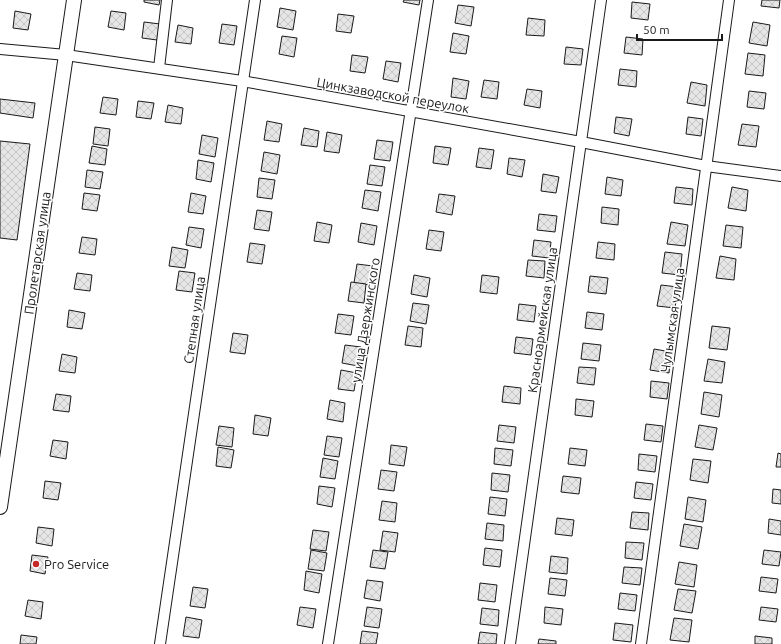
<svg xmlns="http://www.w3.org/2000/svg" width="781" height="644" font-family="Ubuntu,sans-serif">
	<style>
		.building { fill: url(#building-cross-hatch); stroke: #1a1a1a }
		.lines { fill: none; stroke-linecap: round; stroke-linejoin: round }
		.street-casing { stroke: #1a1a1a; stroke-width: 12 }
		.secondary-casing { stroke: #1a1a1a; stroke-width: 16 }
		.street { stroke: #fff; stroke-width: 10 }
		.secondary { stroke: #fff; stroke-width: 14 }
		.poi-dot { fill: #c62828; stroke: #fff; stroke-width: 1.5 }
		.labels { text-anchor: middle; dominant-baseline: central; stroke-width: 3; stroke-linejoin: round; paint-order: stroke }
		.street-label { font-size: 13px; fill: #1a1a1a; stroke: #fff }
		.poi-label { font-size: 13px; fill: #1a1a1a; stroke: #fff; text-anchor: start }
	</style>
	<defs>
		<pattern id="building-cross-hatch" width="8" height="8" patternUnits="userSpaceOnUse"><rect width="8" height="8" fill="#e6e6e6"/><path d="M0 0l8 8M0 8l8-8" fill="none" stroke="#c5c5c5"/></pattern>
	</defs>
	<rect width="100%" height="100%" fill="#fff"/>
	<g class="building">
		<path d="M144,0H160L159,5L144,2Z"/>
		<path d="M404,0H420L419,5L403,2Z"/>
		<path d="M762,0H780L779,8L761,6Z"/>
		<path d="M632,2L650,4L648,20L631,18Z"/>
		<path d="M458,5L474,7L471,26L455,23Z"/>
		<path d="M280,8L296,11L293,30L277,27Z"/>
		<path d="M15,11L31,14L28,30L13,28Z"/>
		<path d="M111,11L126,13L124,30L108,27Z"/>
		<path d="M338,14L354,16L351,33L336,31Z"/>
		<path d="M528,18L545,20L544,36L526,35Z"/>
		<path d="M144,22L160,24L157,40L142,38Z"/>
		<path d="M753,22L770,25L767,46L749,43Z"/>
		<path d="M222,24L237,26L234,45L219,43Z"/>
		<path d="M178,25L193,28L191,44L175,42Z"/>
		<path d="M453,33L469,36L466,54L450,52Z"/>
		<path d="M282,36L297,38L294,57L279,54Z"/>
		<path d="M626,37L643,39L642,55L624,53Z"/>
		<path d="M566,47L583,49L581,65L564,64Z"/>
		<path d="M748,53L765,55L763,76L745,74Z"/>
		<path d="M352,55L368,57L365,73L350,71Z"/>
		<path d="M386,61L401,63L398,82L383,79Z"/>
		<path d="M620,69L637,71L636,87L618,85Z"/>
		<path d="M453,78L469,81L466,99L451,97Z"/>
		<path d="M484,80L499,82L497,99L481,97Z"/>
		<path d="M691,82L707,85L705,106L687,103Z"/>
		<path d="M527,89L542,91L540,108L524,105Z"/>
		<path d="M749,91L766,93L764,109L747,107Z"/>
		<path d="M103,97L118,99L116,115L100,113Z"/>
		<path d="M0,99L35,103L33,118L0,113Z"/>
		<path d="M138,101L154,103L151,119L136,117Z"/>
		<path d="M168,105L183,108L181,124L165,122Z"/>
		<path d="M616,117L632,119L629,136L614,133Z"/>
		<path d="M688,117L703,119L701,136L686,134Z"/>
		<path d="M267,121L282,124L279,142L264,140Z"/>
		<path d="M742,124L759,126L756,147L738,145Z"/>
		<path d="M95,127L110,129L108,146L93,144Z"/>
		<path d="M304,128L319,131L317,147L301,145Z"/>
		<path d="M327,132L342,135L339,153L324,151Z"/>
		<path d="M202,135L218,138L215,157L199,154Z"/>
		<path d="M377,140L393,142L390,161L374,159Z"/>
		<path d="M0,141L30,144L17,240L0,238Z"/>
		<path d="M92,146L107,149L105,165L89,163Z"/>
		<path d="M435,146L451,148L448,165L433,163Z"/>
		<path d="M479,148L494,150L491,169L476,167Z"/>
		<path d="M264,152L280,155L277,174L261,171Z"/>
		<path d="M509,158L525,160L522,177L507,174Z"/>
		<path d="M198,160L214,163L211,182L196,179Z"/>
		<path d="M370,165L385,167L382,186L367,184Z"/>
		<path d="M87,170L103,172L100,189L85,187Z"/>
		<path d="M543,174L559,177L556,193L541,191Z"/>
		<path d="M607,177L623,180L621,196L605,194Z"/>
		<path d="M259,178L275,180L272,199L257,197Z"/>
		<path d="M676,187L693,189L692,205L674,203Z"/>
		<path d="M732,187L748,190L746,211L728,208Z"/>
		<path d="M365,190L381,192L378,211L362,208Z"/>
		<path d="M84,193L100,195L97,211L82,209Z"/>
		<path d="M191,193L206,196L203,214L188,212Z"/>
		<path d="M439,194L455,196L452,215L436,212Z"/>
		<path d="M602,207L619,209L618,225L601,223Z"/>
		<path d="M257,210L272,212L269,231L254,229Z"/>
		<path d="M539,214L557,216L555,232L537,230Z"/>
		<path d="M317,222L332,225L329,243L314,241Z"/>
		<path d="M671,222L688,225L685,246L667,244Z"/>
		<path d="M361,223L377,226L374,245L358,242Z"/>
		<path d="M726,225L743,227L741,248L723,246Z"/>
		<path d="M189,227L204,229L201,248L186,245Z"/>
		<path d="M429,230L444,232L441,251L426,249Z"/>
		<path d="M82,237L97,239L95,255L79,253Z"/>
		<path d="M534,240L551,242L549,258L532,256Z"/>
		<path d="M598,242L615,244L614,260L596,258Z"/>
		<path d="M250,243L265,245L262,264L247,262Z"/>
		<path d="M172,247L188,250L185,268L169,266Z"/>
		<path d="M665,252L682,254L680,275L662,273Z"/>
		<path d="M720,256L736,259L734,280L716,278Z"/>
		<path d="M528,260L545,261L544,278L526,276Z"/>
		<path d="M357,264L373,266L370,285L354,283Z"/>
		<path d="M179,271L195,273L192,292L176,290Z"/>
		<path d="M77,273L92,275L90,291L74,289Z"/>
		<path d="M414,275L430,278L427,297L411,294Z"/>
		<path d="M482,275L499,277L497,294L480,292Z"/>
		<path d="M590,276L608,278L606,294L588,292Z"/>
		<path d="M351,282L366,284L364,303L348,301Z"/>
		<path d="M661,285L678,287L675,308L657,306Z"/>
		<path d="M413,303L429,305L426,324L410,321Z"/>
		<path d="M519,304L536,306L534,322L517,320Z"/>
		<path d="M69,310L85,313L82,329L67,327Z"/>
		<path d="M587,312L604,314L602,330L585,328Z"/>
		<path d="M338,314L354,316L351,335L335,333Z"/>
		<path d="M408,326L423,328L421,347L405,345Z"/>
		<path d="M712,326L730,328L727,350L709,348Z"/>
		<path d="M233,333L248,335L245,354L230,352Z"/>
		<path d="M516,337L533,339L531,355L514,353Z"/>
		<path d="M583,343L601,345L599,361L581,359Z"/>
		<path d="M345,345L361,347L358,366L342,363Z"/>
		<path d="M654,349L671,352L669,373L650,370Z"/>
		<path d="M62,354L77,357L75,373L59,371Z"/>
		<path d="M708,359L725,362L722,383L704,381Z"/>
		<path d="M579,367L596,368L594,385L577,383Z"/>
		<path d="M341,370L357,373L354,391L338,389Z"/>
		<path d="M651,381L669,383L667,399L650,397Z"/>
		<path d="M504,386L521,388L520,404L502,402Z"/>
		<path d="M704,392L722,395L719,417L701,414Z"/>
		<path d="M56,394L71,396L69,412L53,410Z"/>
		<path d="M576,399L594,401L592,417L575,415Z"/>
		<path d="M330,400L345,403L343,422L327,419Z"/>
		<path d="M255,415L271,418L268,436L253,434Z"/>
		<path d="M646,424L663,426L661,442L644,440Z"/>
		<path d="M499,425L516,427L514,443L497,441Z"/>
		<path d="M699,425L717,428L713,450L695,447Z"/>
		<path d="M219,426L234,428L232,447L216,445Z"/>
		<path d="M327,436L342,438L339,457L324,455Z"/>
		<path d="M53,440L68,442L66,459L50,456Z"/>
		<path d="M391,445L407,447L404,466L389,464Z"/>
		<path d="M218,447L234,450L231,468L216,466Z"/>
		<path d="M495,448L513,450L511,466L494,464Z"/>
		<path d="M570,448L587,450L585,466L568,464Z"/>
		<path d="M778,453L781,454V467H776Z"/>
		<path d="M639,454L657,456L655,472L638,470Z"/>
		<path d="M323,458L338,461L335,479L320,477Z"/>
		<path d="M693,459L711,461L708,483L690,480Z"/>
		<path d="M381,470L397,472L394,491L378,489Z"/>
		<path d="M492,473L510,475L508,492L491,490Z"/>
		<path d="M563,476L581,478L579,494L561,492Z"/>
		<path d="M45,481L61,483L58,500L43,498Z"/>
		<path d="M636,482L653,484L651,500L634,498Z"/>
		<path d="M319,486L335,488L332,507L317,504Z"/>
		<path d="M773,489L781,490V504L772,503Z"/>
		<path d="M490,497L507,499L505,516L488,514Z"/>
		<path d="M688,497L706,500L703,522L685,519Z"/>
		<path d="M382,501L397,503L395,522L379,520Z"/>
		<path d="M632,512L649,513L648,530L630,528Z"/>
		<path d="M557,518L574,520L572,536L555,534Z"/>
		<path d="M769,519L781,521V535L768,533Z"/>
		<path d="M487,523L504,525L503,541L485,539Z"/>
		<path d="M684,524L702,527L698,549L680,546Z"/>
		<path d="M38,527L54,529L52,546L36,543Z"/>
		<path d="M313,530L329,532L326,551L310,549Z"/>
		<path d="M383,531L398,533L395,552L380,550Z"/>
		<path d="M626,542L644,543L642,560L625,558Z"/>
		<path d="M485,548L502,550L500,567L483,565Z"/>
		<path d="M311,550L327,553L324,571L308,569Z"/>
		<path d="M373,550L388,552L385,569L370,567Z"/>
		<path d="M764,550L781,552L779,566L762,564Z"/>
		<path d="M32,555L48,557L45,574L30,571Z"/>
		<path d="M551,556L568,558L567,574L549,572Z"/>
		<path d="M679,562L697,565L694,587L675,584Z"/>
		<path d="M624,567L642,568L640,585L622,583Z"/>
		<path d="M306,571L322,574L319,593L304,590Z"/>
		<path d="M761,577L778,579L776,593L759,591Z"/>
		<path d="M550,578L567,580L565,596L548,594Z"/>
		<path d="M367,580L383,582L380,601L364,598Z"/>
		<path d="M480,583L497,585L495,602L478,600Z"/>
		<path d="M193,587L208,589L205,608L190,606Z"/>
		<path d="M678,589L696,591L692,613L674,610Z"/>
		<path d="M620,593L637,595L635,611L618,609Z"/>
		<path d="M28,600L43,602L41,619L25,616Z"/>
		<path d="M300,607L316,609L313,628L297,625Z"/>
		<path d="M367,607L382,609L379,628L364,626Z"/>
		<path d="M545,607L563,609L561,625L544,623Z"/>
		<path d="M761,607L778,609L776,622L759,620Z"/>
		<path d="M482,608L499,610L498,626L480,624Z"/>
		<path d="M186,617L202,620L199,638L183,636Z"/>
		<path d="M674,618L692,620L689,642L670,640Z"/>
		<path d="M615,623L633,625L631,642L613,640Z"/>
		<path d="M362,631L378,633L376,644H360Z"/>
		<path d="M480,632L497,634L496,644H478Z"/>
		<path d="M21,635L37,637L36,644H20Z"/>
		<path d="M755,636L772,638V644H755Z"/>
		<path d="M539,639L556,641V644H538Z"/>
	</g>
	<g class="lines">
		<g class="street-casing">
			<g id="street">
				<path d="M0,49L66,55L242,81L581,142L706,166L781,176"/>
				<path d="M159,68L167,0"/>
				<path d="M160,644L255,0"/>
				<path d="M328,644L428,0"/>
				<path d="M510,644L601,0"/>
				<path d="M641,644L729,0"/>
			</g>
		</g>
		<g class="secondary-casing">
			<path id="secondary" d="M0,507L74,0"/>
		</g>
		<use href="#street" class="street"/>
		<use href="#secondary" class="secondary"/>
	</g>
	<circle class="poi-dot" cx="36" cy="564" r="4"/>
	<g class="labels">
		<g class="street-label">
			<text transform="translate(393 95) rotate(10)">Цинкзаводской переулок</text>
			<text transform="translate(37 253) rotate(-82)">Пролетарская улица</text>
			<text transform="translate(194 320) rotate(-82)">Степная улица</text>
			<text transform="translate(365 320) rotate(-81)">улица Дзержинского</text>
			<text transform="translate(542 320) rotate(-82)">Красноармейская улица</text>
			<text transform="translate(672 320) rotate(-82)">Чулымская улица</text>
		</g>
		<g class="poi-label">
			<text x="44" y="564">Pro Service</text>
		</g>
	</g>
	<path d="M637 34v6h85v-6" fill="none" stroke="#1a1a1a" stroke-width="2"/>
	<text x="643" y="34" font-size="12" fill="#1a1a1a" stroke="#ffffff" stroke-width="3" paint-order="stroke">50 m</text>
</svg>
